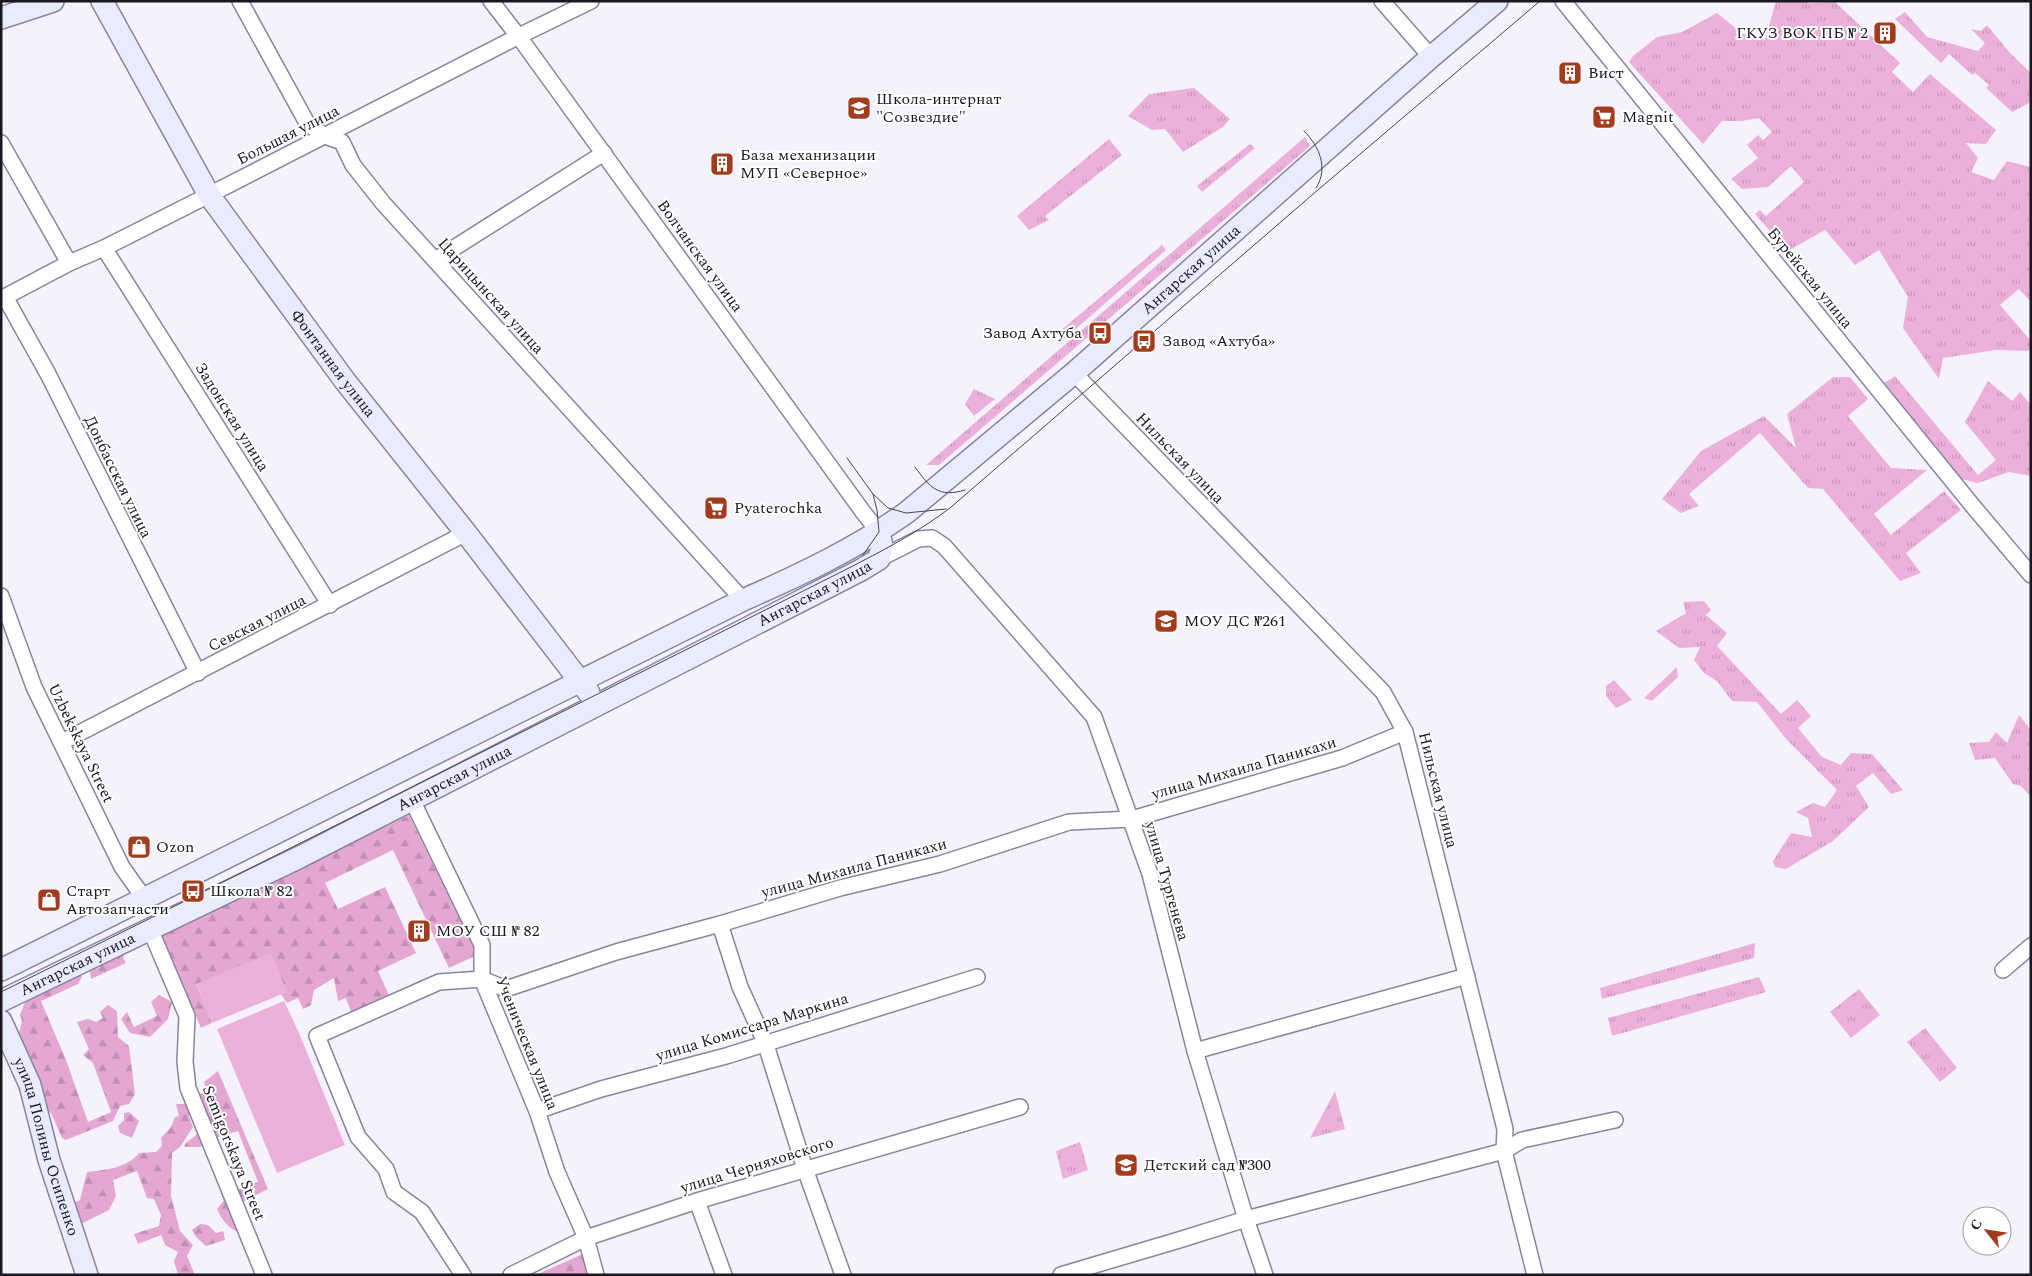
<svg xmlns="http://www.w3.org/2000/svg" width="2032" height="1276" font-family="Spectral,serif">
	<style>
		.grass { fill: url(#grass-tufts) }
		.forest { fill: url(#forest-firs) }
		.pitch { fill: #ecb1db }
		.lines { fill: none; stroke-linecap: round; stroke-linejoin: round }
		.minor-casing { stroke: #8b84a0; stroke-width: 18 }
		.secondary-casing { stroke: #8b84a0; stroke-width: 24 }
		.minor { stroke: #fff; stroke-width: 15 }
		.secondary { stroke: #e9ecfd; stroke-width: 21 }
		.tram { stroke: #48454f; stroke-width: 1 }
		.labels { text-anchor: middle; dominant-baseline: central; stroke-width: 4; stroke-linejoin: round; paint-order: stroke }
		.poi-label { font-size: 16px; fill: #1a1721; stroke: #fff; text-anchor: start }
		.street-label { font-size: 16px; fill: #1a1721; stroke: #fff }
	</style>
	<defs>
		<pattern id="grass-tufts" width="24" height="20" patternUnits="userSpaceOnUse" patternTransform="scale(1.25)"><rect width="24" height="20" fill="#ecb1db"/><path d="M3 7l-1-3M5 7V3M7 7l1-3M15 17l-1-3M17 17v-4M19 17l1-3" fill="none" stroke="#ca98bc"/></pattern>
		<pattern id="forest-firs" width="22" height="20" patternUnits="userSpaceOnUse" patternTransform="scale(1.25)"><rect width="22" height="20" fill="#e3a7d2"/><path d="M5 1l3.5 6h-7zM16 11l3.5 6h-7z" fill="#c28fb4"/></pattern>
	</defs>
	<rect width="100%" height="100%" fill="#f5f2fe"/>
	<g class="grass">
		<path d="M1776,1H1807L1808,3L1835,2L1900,63L1892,72L1913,92L1930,74L1996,130L1986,144L1966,143L1978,158L1971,172L1994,180L2007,161L2031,167V302L2019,289L2000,305L2031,341V349L2027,351L1996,350L1943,358L1939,379L1903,328L1908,297L1879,250L1855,265L1825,230L1788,251L1755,214L1760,210L1766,216L1804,182L1791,166L1768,187L1742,189L1731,179L1758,158L1747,145L1758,135L1763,140L1772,132L1759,118L1742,121H1722L1703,144L1629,62L1633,56L1657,37L1682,32L1717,13L1743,34L1765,40Z"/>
		<path d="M1905,12L1927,37L1978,51L1985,43L1971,29L1981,31L1987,25L2010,53L2031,73V102L2012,112L1986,88L1989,85L1975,73L1972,75L1949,54L1941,63L1895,19Z"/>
		<path d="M1194,88L1230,119L1223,127L1183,152L1165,129L1152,130L1128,116L1149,94Z"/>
		<path d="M1305,137L1310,146L939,465H926Z"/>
		<path d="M1109,139L1122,155L1045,216L1049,220L1029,230L1017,216Z"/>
		<path d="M1250,144L1255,148L1202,192L1197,186Z"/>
		<path d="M1162,245L1166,250L1062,341L1059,332Z"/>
		<path d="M1895,376L1978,475L1996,460L1965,422L1988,381L2012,401L2020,392L2031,405V476L2009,472L1978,483L1961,479L1884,383Z"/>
		<path d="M1833,377H1850L1868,399L1848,416L1891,468L1927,470L1874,514L1891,535L1944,491L1961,510L1906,553L1921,573L1900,581L1823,489L1808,488L1760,433L1689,494L1699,506L1681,513L1662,499L1701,451L1764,416L1796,448L1787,414Z"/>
		<path d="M974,389L995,399L974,416L965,404Z"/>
		<path d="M1704,601L1711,610L1706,615L1727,633L1717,646L1781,714L1797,700L1811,716L1798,728L1822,757L1841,765L1851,753L1872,754L1903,790L1891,794L1873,773L1856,786L1869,807L1833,841L1786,869L1775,867L1773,861L1791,833L1812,837L1808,818L1796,812L1813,803L1825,807L1837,790L1787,740L1757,702L1732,701L1717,681L1704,673L1694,660L1700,647L1679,648L1656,631L1686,613L1683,602Z"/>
		<path d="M1677,667L1678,677L1652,701L1644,698Z"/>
		<path d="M1614,680L1632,700L1616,708L1606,696V686Z"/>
		<path d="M2019,715L2031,730V770L2029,771L2031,773V797L2021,786L2013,784L1995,758L1975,760L1969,743L1989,742L1996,732L2007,743Z"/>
		<path d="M1755,943L1754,958L1602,999L1600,988Z"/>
		<path d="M1759,977L1766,992L1612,1036L1608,1018Z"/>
		<path d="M1859,989L1880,1015L1851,1038L1830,1012Z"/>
		<path d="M1925,1028L1957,1068L1940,1082L1907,1042Z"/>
		<path d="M1335,1091L1345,1129L1310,1138Z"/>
		<path d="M1080,1142L1088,1170L1063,1179L1056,1151Z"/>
	</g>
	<g class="forest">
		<path d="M409,815L477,955L449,968L393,850L325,883L338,909L385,887L416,953L378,971L389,995L351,1012L346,998L338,1001L334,978L314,990L311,1005L303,1009L298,998L287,1003L281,994L287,992L196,984L212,1023L201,1028L162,936Z"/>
		<path d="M129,943L123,958L126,963L91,979L90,969L100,968L93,960Z"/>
		<path d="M76,967L82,977L78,984L41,1001L66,1060L88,1122L111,1112L93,1063L83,1055L89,1049L77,1022L88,1019L96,1022L103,1018L100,1012L108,1005L117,1011L118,1037L129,1046L135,1094L129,1104L120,1106L113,1121L66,1140L62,1138L51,1113L44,1110L17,1042L22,1021L20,1015L25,1002L32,999L29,992Z"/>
		<path d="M159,995L172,1002L168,1019L150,1037L130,1033L121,1019L127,1012L134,1027L157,1016L151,1002Z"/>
		<path d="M218,1071L268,1189L242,1202L252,1235C233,1233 225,1226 217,1209L228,1195L220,1187L224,1181L234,1191L258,1182L238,1131L221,1136L200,1147H184C186,1141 191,1140 195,1136C203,1128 195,1107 193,1097L206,1091L204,1082Z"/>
		<path d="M176,1104H191L189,1117L193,1127L180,1147L172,1153L171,1196L180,1231L193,1245L187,1256L195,1275H178L174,1261L178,1252L165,1245L161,1235L138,1244L134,1234L159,1226L161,1215L154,1199L147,1198L137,1171L113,1180L116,1196L109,1210L79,1225L77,1211L72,1204L80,1200L87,1172C106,1170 127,1168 139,1153L156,1152L162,1146L161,1138L171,1127L175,1117L179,1116Z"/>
		<path d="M129,1112L139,1121L132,1138L120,1133L118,1126L124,1120V1113Z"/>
		<path d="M200,1224L208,1225L216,1233L223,1231L225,1240L206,1246L196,1237L192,1230Z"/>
		<path d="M585,1253L588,1275H536Z"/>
	</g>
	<g class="pitch">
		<path d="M271,953L287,992L212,1023L196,984Z"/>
		<path d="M284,1001L299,1033L345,1145L277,1173L217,1029Z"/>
	</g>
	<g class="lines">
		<g class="minor-casing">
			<g id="minor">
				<path d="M240,1L307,123L325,136L342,142L353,165L383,203L743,600"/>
				<path d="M491,1L522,41L863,512L879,532"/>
				<path d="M1382,1L1431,57"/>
				<path d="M1563,1L1972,505L2031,575"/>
				<path d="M1,143L69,263"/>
				<path d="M104,248L330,605"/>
				<path d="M435,260L604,153"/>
				<path d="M5,297L48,374L198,673"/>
				<path d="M1,299L69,263L104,248L209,195L519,36L591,1"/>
				<path d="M1074,373L1383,692L1405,732L1505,1129L1504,1151L1535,1275"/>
				<path d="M879,559L918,539L932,538L944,546L1094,717L1150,874L1195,1051L1246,1219L1265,1275"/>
				<path d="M1,596L34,687L122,867L144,898"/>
				<path d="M62,742L466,533"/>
				<path d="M412,800L482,945V979L537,1111L557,1172L586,1238L596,1275"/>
				<path d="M720,924L740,987L765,1042L805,1169L843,1275"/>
				<path d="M150,929L187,1016L185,1062L188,1088L264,1275"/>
				<path d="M2003,970L2031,946"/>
				<path d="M1195,1051L1467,976"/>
				<path d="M537,1111L601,1089L726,1056L977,977"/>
				<path d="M697,1201L724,1275"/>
				<path d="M463,1275L422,1212L394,1192L386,1169L358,1137L317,1036L439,982L482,979L506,989L616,952L720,924L840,888L940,864L1069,822L1132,819L1342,758L1405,732"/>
				<path d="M511,1275L586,1238L697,1201L1020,1107"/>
				<path d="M1061,1275L1179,1240L1246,1219L1504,1151L1522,1140L1615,1120"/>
			</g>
		</g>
		<g class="secondary-casing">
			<g id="secondary">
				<path id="s1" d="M102,1L209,195L345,381L466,533L589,693"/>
				<path d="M1,18L53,1"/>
				<path id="s2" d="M1,970L743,600C800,575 855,549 906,513L1074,373L1431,57L1497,1"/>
				<path id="s3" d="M1,1001L300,857L861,570L879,559L882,546L879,532"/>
				<path id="s4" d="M1,1021L30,1085L49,1160L87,1275"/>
			</g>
		</g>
		<use href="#minor" class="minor"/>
		<use href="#secondary" class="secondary"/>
		<g class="tram">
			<path d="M1304,131C1319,146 1329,168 1316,188"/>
			<path d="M847,458L873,494L877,510L879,532L863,555"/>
			<path d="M915,467C930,488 939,498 965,490"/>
			<path d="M873,494L888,508L906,513L946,509"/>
			<path d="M1,992L163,912L845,570C882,551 917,533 950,508L1312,195L1540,1"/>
		</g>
	</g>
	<defs>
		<g id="building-square" transform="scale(1.25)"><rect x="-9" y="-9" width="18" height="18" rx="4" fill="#a33b1d" stroke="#fff"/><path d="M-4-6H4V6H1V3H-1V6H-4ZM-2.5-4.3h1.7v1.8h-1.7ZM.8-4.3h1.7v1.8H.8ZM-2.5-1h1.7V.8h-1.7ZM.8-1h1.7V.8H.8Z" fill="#fff"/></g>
		<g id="school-square" transform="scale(1.25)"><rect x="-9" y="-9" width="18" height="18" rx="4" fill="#a33b1d" stroke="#fff"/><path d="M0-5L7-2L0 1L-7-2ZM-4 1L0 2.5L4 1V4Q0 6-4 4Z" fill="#fff"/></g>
		<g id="supermarket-square" transform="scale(1.25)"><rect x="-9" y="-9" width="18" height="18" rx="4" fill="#a33b1d" stroke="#fff"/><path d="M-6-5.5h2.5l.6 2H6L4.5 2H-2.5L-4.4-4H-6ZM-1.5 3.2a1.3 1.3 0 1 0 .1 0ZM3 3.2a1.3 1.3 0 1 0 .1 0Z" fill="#fff"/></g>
		<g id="bus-square" transform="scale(1.25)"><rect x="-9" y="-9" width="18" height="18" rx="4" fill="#a33b1d" stroke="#fff"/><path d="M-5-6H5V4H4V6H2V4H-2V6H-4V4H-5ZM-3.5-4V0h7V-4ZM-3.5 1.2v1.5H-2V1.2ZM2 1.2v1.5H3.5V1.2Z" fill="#fff"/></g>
		<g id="shop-square" transform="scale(1.25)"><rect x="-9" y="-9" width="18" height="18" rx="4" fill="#a33b1d" stroke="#fff"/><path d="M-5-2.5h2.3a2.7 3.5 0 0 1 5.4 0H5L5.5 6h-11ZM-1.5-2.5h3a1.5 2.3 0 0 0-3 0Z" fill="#fff"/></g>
	</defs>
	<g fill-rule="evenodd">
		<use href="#building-square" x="1885" y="33"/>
		<use href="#building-square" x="1570" y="73"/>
		<use href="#school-square" x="859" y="108"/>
		<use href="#supermarket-square" x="1604" y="117"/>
		<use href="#building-square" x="722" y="164"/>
		<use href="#bus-square" x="1100" y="333"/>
		<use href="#bus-square" x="1144" y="341"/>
		<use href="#supermarket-square" x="716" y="508"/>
		<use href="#school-square" x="1166" y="621"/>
		<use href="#shop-square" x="139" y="847"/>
		<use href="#bus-square" x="193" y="891"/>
		<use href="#shop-square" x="49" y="900"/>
		<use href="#building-square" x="419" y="931"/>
		<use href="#school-square" x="1126" y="1165"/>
	</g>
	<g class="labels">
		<g class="poi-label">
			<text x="1868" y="33" text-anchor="end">ГКУЗ ВОК ПБ № 2</text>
			<text x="1588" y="73">Вист</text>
			<text x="876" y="99">Школа-интернат<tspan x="876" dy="18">"Созвездие"</tspan></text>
			<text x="1622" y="117">Magnit</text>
			<text x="740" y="155">База механизации<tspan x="740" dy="18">МУП «Северное»</tspan></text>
			<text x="1082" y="333" text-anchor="end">Завод Ахтуба</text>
			<text x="1162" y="341">Завод «Ахтуба»</text>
			<text x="734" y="508">Pyaterochka</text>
			<text x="1184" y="621">МОУ ДС №261</text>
			<text x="156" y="847">Ozon</text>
			<text x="66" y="891">Старт<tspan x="66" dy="18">Автозапчасти</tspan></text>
			<text x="210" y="891">Школа № 82</text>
			<text x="436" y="931">МОУ СШ № 82</text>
			<text x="1144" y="1165">Детский сад №300</text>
		</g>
		<g class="street-label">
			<text transform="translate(288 135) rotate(-27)">Большая улица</text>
			<text transform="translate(700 256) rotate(54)">Волчанская улица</text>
			<text stroke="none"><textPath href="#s2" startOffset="1389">Ангарская улица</textPath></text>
			<text transform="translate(1810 278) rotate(51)">Бурейская улица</text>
			<text transform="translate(491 296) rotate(48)">Царицынская улица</text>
			<text stroke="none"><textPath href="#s1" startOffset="431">Фонтанная улица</textPath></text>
			<text transform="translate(232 417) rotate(58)">Задонская улица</text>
			<text transform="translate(1180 458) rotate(46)">Нильская улица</text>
			<text transform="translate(118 477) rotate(64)">Донбасская улица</text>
			<text stroke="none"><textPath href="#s3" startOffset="910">Ангарская улица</textPath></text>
			<text transform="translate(257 623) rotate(-27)">Севская улица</text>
			<text transform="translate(81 743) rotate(64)">Uzbekskaya Street</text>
			<text transform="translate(1244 768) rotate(-16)">улица Михаила Паникахи</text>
			<text stroke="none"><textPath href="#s3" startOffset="505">Ангарская улица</textPath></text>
			<text transform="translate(1438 790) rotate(76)">Нильская улица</text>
			<text transform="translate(854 868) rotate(-15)">улица Михаила Паникахи</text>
			<text transform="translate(1167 881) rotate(74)">улица Тургенева</text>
			<text stroke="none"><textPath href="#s3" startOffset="85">Ангарская улица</textPath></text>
			<text transform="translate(752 1027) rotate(-17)">улица Комиссара Маркина</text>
			<text transform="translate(527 1043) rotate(68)">Ученическая улица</text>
			<text stroke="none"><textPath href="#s4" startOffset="134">улица Полины Осипенко</textPath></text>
			<text transform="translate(234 1153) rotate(68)">Semigorskaya Street</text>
			<text transform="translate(757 1165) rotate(-17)">улица Черняховского</text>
		</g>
	</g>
	<rect width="2032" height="1276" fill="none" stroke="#1a1721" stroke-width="5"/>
	<g transform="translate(1987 1231) rotate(300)"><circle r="24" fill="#ffffff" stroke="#a3a2a6"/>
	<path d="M0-4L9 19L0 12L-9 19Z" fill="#a33b1d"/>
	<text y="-8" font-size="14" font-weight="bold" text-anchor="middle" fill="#1a1721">С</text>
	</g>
</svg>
